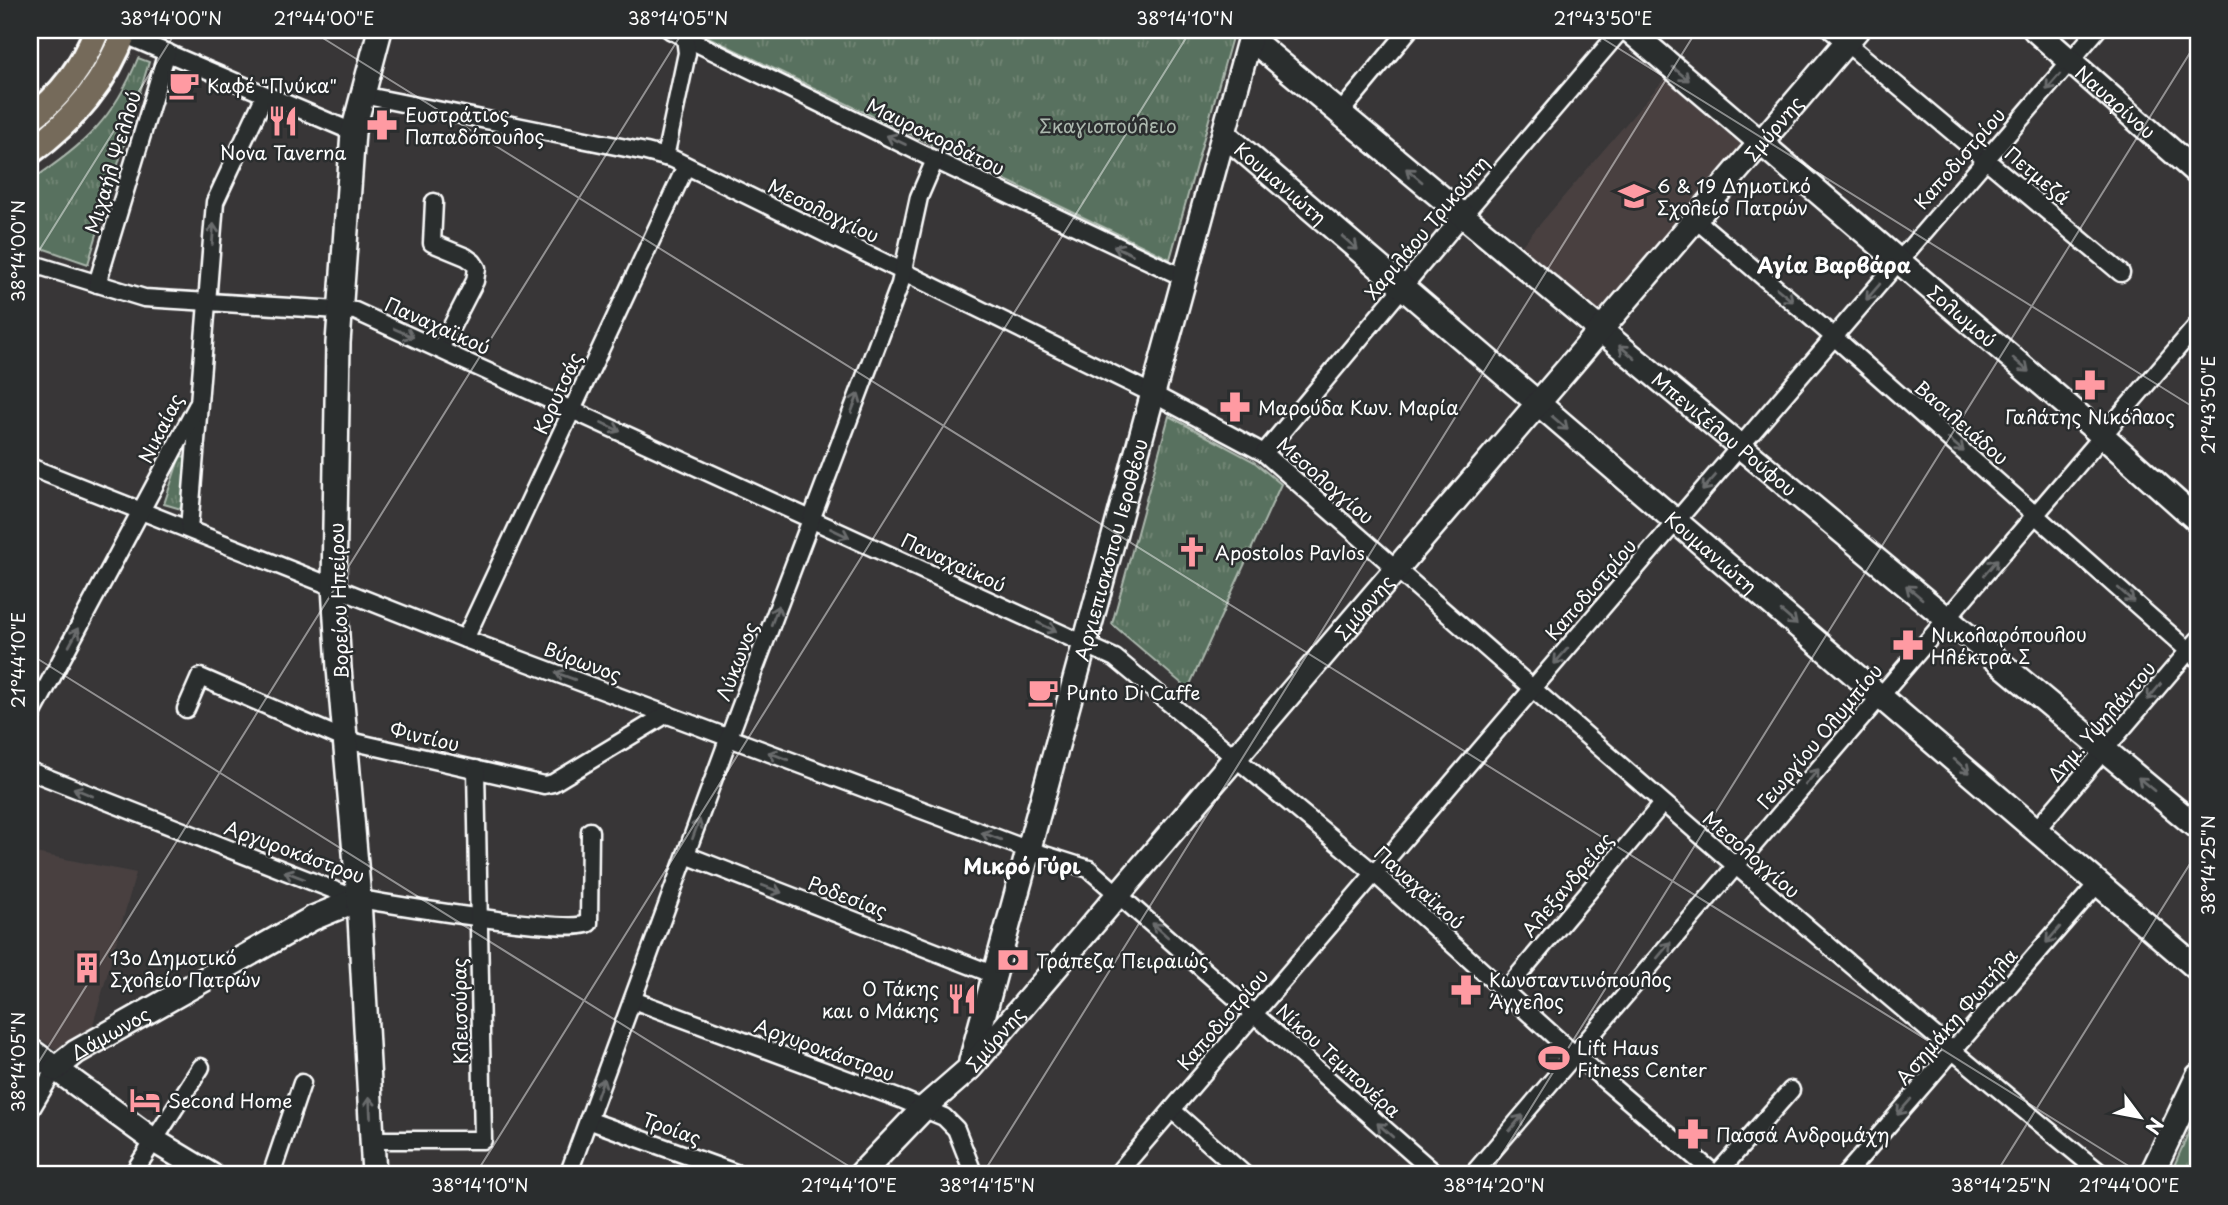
<svg xmlns="http://www.w3.org/2000/svg" width="2228" height="1205" font-family="'Playpen Sans',sans-serif">
	<style>
		.built { fill: #484141 }
		.grass { fill: url(#grass-tufts); stroke: #acb8ae; stroke-width: 2 }
		.lines { fill: none; stroke-linecap: round; stroke-linejoin: round }
		.street-casing { stroke: #fff; stroke-width: 21 }
		.secondary-casing { stroke: #fff; stroke-width: 28 }
		.primary-casing { stroke: #fff; stroke-width: 30 }
		.street { stroke: #2a2d2e; stroke-width: 16 }
		.secondary { stroke: #2a2d2e; stroke-width: 23 }
		.primary { stroke: #746a5a; stroke-width: 24 }
		.oneway { stroke: #6a6c6d }
		.ticks { fill: none; stroke: #fff; stroke-width: 2; stroke-opacity: 0.45 }
		.labels { text-anchor: middle; dominant-baseline: central; stroke-width: 5; stroke-linejoin: round; paint-order: stroke }
		.poi-label { font-size: 19px; fill: #fff; stroke: #2a2d2e; text-anchor: start }
		.street-label { font-size: 19px; fill: #fff; stroke: #2a2d2e }
		.park-label { font-size: 19px; fill: #acb8ae; stroke: #2a2d2e }
		.neighbourhood-label { font-size: 21px; font-weight: bold; fill: #fff; stroke: #2a2d2e }
		.neatline { fill: none; stroke: #fff; stroke-width: 2.5 }
		.ticks-label { font-size: 18px; text-anchor: middle; fill: #fff }
	</style>
	<defs>
		<pattern id="grass-tufts" width="24" height="20" patternUnits="userSpaceOnUse" patternTransform="scale(1.75)"><rect width="24" height="20" fill="#59715e"/><path d="M3 7l-1-3M5 7V3M7 7l1-3M15 17l-1-3M17 17v-4M19 17l1-3" fill="none" stroke="#728676"/></pattern>
	</defs>
	<rect width="100%" height="100%" fill="#383637"/>
	<filter id="ink" filterUnits="userSpaceOnUse"><feTurbulence type="fractalNoise" baseFrequency=".0143" numOctaves="2"/><feDisplacementMap in="SourceGraphic" scale="14" xChannelSelector="R" yChannelSelector="G"/><feConvolveMatrix kernelMatrix="1 2 1 2 8 2 1 2 1" color-interpolation-filters="sRGB"/></filter>
	<g filter="url(#ink)">
		<g class="built">
			<path d="M1667,76L1749,142L1598,321L1517,251Z"/>
			<path d="M30,852L136,873L92,1028L63,1054L30,1032Z"/>
		</g>
		<g class="grass">
			<path d="M705,30H1234L1170,259L704,35Z"/>
			<path d="M138,58L149,62L88,264L30,244V181C83,146 114,119 138,58Z"/>
			<path d="M1169,416L1253,461L1281,484L1188,689L1112,624Z"/>
			<path d="M180,456L187,457L181,509L164,504Z"/>
			<path d="M2198,1111V1155L2188,1175H2170Z"/>
		</g>
		<g class="lines">
			<g class="street-casing">
				<g id="street">
					<path d="M670,30L935,160L1185,278"/>
					<path d="M1831,30L2121,273"/>
					<path d="M123,34L353,132"/>
					<path d="M362,95L646,152L673,159L1153,394L1264,453C1542,696 1817,942 2103,1175"/>
					<path d="M1340,113L1409,30"/>
					<path d="M665,157L687,53L685,37L687,32"/>
					<path d="M434,202L432,243L466,257L473,262L477,268L475,281L440,349"/>
					<path d="M1695,219L1834,337L2198,659"/>
					<path d="M30,263L144,298L355,311L1115,658L1374,873L1575,1055L1716,1175"/>
					<path d="M97,284L167,52"/>
					<path d="M1264,453L1463,215L1621,30"/>
					<path d="M30,467L465,639L1029,850L1089,869L1437,1175"/>
					<path d="M189,529L215,202L265,95"/>
					<path d="M465,639L686,166"/>
					<path d="M186,709L200,677L346,740L544,785L553,783L667,714"/>
					<path d="M30,718L197,406"/>
					<path d="M30,771L344,894L365,900C398,905 570,935 589,923L590,831"/>
					<path d="M2036,830L2198,640"/>
					<path d="M686,855L995,975"/>
					<path d="M1505,991L1662,804"/>
					<path d="M633,1000L903,1100L944,1117L956,1129L974,1175"/>
					<path d="M1172,1110L1245,1175"/>
					<path d="M30,1111L55,1069"/>
					<path d="M588,1120L741,1175"/>
					<path d="M372,1140H483L476,769"/>
					<path d="M132,1175L201,1067"/>
					<path d="M271,1175L302,1083"/>
					<path d="M568,1175L729,737L900,284L919,197L935,160"/>
					<path d="M1116,1175L2097,30"/>
					<path d="M1472,1175L2198,324"/>
					<path d="M1716,1175L1791,1090"/>
					<path d="M1845,1175L2098,883"/>
				</g>
			</g>
			<g class="secondary-casing">
				<g id="secondary">
					<path id="s1" d="M1629,30L2103,436L2198,521"/>
					<path id="s2" d="M2035,30L2198,174"/>
					<path id="s3" d="M1250,38L2198,828"/>
					<path id="s4" d="M1224,134L2198,969"/>
					<path d="M30,1050L153,1140L211,1175"/>
					<path id="s5" d="M971,1061L1252,30"/>
					<path id="s6" d="M55,1069L76,1052L313,918L359,899"/>
					<path d="M374,1175L359,899L339,668L334,586L338,343L353,132L380,30"/>
					<path id="s7" d="M860,1175L924,1108L970,1068L1857,30"/>
					<path d="M2151,1175L2198,1076"/>
				</g>
			</g>
			<g class="primary-casing">
				<g id="primary">
					<path d="M30,119C62,95 82,67 97,30"/>
					<path d="M30,152C74,120 106,82 125,30"/>
				</g>
			</g>
			<use href="#street" class="street"/>
			<use href="#secondary" class="secondary"/>
			<use href="#primary" class="primary"/>
		</g>
		<defs><path id="oneway-shaft" d="M-6 0H5M1.5-3L5.5 0L1.5 3" fill="none" stroke-width="1.6" stroke-linecap="round" stroke-linejoin="round" transform="scale(1.75)"/></defs>
		<g class="oneway">
			<use href="#oneway-shaft" transform="translate(1681 74) rotate(40)"/>
			<use href="#oneway-shaft" transform="translate(2053 82) rotate(131)"/>
			<use href="#oneway-shaft" transform="translate(896 140) rotate(-154)"/>
			<use href="#oneway-shaft" transform="translate(1414 175) rotate(-140)"/>
			<use href="#oneway-shaft" transform="translate(213 234) rotate(-86)"/>
			<use href="#oneway-shaft" transform="translate(1350 243) rotate(41)"/>
			<use href="#oneway-shaft" transform="translate(1123 250) rotate(-154)"/>
			<use href="#oneway-shaft" transform="translate(1873 292) rotate(131)"/>
			<use href="#oneway-shaft" transform="translate(1785 295) rotate(40)"/>
			<use href="#oneway-shaft" transform="translate(404 333) rotate(24)"/>
			<use href="#oneway-shaft" transform="translate(1627 352) rotate(-140)"/>
			<use href="#oneway-shaft" transform="translate(2021 365) rotate(41)"/>
			<use href="#oneway-shaft" transform="translate(855 403) rotate(-69)"/>
			<use href="#oneway-shaft" transform="translate(1560 423) rotate(41)"/>
			<use href="#oneway-shaft" transform="translate(611 427) rotate(25)"/>
			<use href="#oneway-shaft" transform="translate(1956 445) rotate(41)"/>
			<use href="#oneway-shaft" transform="translate(1709 483) rotate(131)"/>
			<use href="#oneway-shaft" transform="translate(840 533) rotate(25)"/>
			<use href="#oneway-shaft" transform="translate(1991 567) rotate(-50)"/>
			<use href="#oneway-shaft" transform="translate(1914 592) rotate(-140)"/>
			<use href="#oneway-shaft" transform="translate(2126 595) rotate(42)"/>
			<use href="#oneway-shaft" transform="translate(775 615) rotate(-69)"/>
			<use href="#oneway-shaft" transform="translate(1789 618) rotate(41)"/>
			<use href="#oneway-shaft" transform="translate(1047 627) rotate(25)"/>
			<use href="#oneway-shaft" transform="translate(74 637) rotate(-62)"/>
			<use href="#oneway-shaft" transform="translate(1561 656) rotate(131)"/>
			<use href="#oneway-shaft" transform="translate(565 676) rotate(-160)"/>
			<use href="#oneway-shaft" transform="translate(2154 692) rotate(130)"/>
			<use href="#oneway-shaft" transform="translate(778 756) rotate(-159)"/>
			<use href="#oneway-shaft" transform="translate(1962 766) rotate(41)"/>
			<use href="#oneway-shaft" transform="translate(1812 777) rotate(-50)"/>
			<use href="#oneway-shaft" transform="translate(2146 784) rotate(-140)"/>
			<use href="#oneway-shaft" transform="translate(83 792) rotate(-158)"/>
			<use href="#oneway-shaft" transform="translate(696 829) rotate(-70)"/>
			<use href="#oneway-shaft" transform="translate(991 836) rotate(-159)"/>
			<use href="#oneway-shaft" transform="translate(294 875) rotate(-159)"/>
			<use href="#oneway-shaft" transform="translate(772 889) rotate(21)"/>
			<use href="#oneway-shaft" transform="translate(1160 930) rotate(-138)"/>
			<use href="#oneway-shaft" transform="translate(2053 935) rotate(131)"/>
			<use href="#oneway-shaft" transform="translate(1664 950) rotate(-50)"/>
			<use href="#oneway-shaft" transform="translate(600 1088) rotate(-70)"/>
			<use href="#oneway-shaft" transform="translate(370 1107) rotate(-93)"/>
			<use href="#oneway-shaft" transform="translate(1904 1107) rotate(131)"/>
			<use href="#oneway-shaft" transform="translate(1516 1123) rotate(-50)"/>
			<use href="#oneway-shaft" transform="translate(1385 1130) rotate(-138)"/>
		</g>
	</g>
	<path class="ticks" d="M310,30L2143,1175M1589,30L2198,410M30,265L177,30M30,654L863,1175M30,1076L684,30M475,1175L1191,30M982,1175L1697,30M1489,1175L2198,40M1995,1175L2198,851"/>
	<defs>
		<g id="cafe-bare" transform="scale(2.415)"><path d="M-5.5-4.5H6V0H3Q3 3.5 0 3.5H-2.5Q-5.5 3.5-5.5 0ZM3-3.2v2h1.7v-2ZM-6 4.5H4V6H-6Z" fill="#ff9aa2" stroke="#2a2d2e" stroke-width="2.5" paint-order="stroke"/></g>
		<g id="restaurant-bare" transform="scale(2.415)"><path d="M-5-6h1v4h1v-4h1v4h1v-4h1v5L-1.5 .5V6h-2V.5L-5-1ZM5-6V6H3V1.5H1.5Q1.5-4 5-6Z" fill="#ff9aa2" stroke="#2a2d2e" stroke-width="2.5" paint-order="stroke"/></g>
		<g id="pharmacy-bare" transform="scale(2.415)"><path d="M-2-6h4v4h4v4h-4v4h-4v-4h-4v-4h4Z" fill="#ff9aa2" stroke="#2a2d2e" stroke-width="2.5" paint-order="stroke"/></g>
		<g id="school-bare" transform="scale(2.415)"><path d="M0-5L7-2L0 1L-7-2ZM-4 1L0 2.5L4 1V4Q0 6-4 4Z" fill="#ff9aa2" stroke="#2a2d2e" stroke-width="2.5" paint-order="stroke"/></g>
		<g id="church-bare" transform="scale(2.415)"><path d="M-1.2-6h2.4v3.5h3.3v2.4h-3.3V6h-2.4V-.1h-3.3v-2.4h3.3Z" fill="#ff9aa2" stroke="#2a2d2e" stroke-width="2.5" paint-order="stroke"/></g>
		<g id="bank-bare" transform="scale(2.415)"><path d="M-6-4H6V4H-6ZM0-2.3a2.3 2.3 0 1 0 0 4.6a2.3 2.3 0 1 0 0-4.6Z" fill="#ff9aa2" stroke="#2a2d2e" stroke-width="2.5" paint-order="stroke"/></g>
		<g id="building-bare" transform="scale(2.415)"><path d="M-4-6H4V6H1V3H-1V6H-4ZM-2.5-4.3h1.7v1.8h-1.7ZM.8-4.3h1.7v1.8H.8ZM-2.5-1h1.7V.8h-1.7ZM.8-1h1.7V.8H.8Z" fill="#ff9aa2" stroke="#2a2d2e" stroke-width="2.5" paint-order="stroke"/></g>
		<g id="stadium-bare" transform="scale(2.415)"><path d="M0-5a6.5 5 0 1 0 0 10a6.5 5 0 1 0 0-10ZM-3.5-1.8h7v3.6h-7Z" fill="#ff9aa2" stroke="#2a2d2e" stroke-width="2.5" paint-order="stroke"/></g>
		<g id="hotel-bare" transform="scale(2.415)"><path d="M-6-4.5h1.5V1H6V5H4.5V3h-9V5H-6ZM-4 0a1.8 1.8 0 1 1 3.6 0ZM.5 0V-2.5h3Q6-2.5 6 0Z" fill="#ff9aa2" stroke="#2a2d2e" stroke-width="2.5" paint-order="stroke"/></g>
	</defs>
	<g fill-rule="evenodd">
		<use href="#cafe-bare" x="184" y="85"/>
		<use href="#restaurant-bare" x="283" y="121"/>
		<use href="#pharmacy-bare" x="382" y="125"/>
		<use href="#school-bare" x="1634" y="196"/>
		<use href="#pharmacy-bare" x="2090" y="385"/>
		<use href="#pharmacy-bare" x="1235" y="407"/>
		<use href="#church-bare" x="1192" y="552"/>
		<use href="#pharmacy-bare" x="1908" y="645"/>
		<use href="#cafe-bare" x="1043" y="692"/>
		<use href="#bank-bare" x="1013" y="960"/>
		<use href="#building-bare" x="87" y="968"/>
		<use href="#pharmacy-bare" x="1466" y="990"/>
		<use href="#restaurant-bare" x="962" y="999"/>
		<use href="#stadium-bare" x="1554" y="1058"/>
		<use href="#hotel-bare" x="145" y="1100"/>
		<use href="#pharmacy-bare" x="1693" y="1134"/>
	</g>
	<g class="labels">
		<g class="poi-label">
			<text x="207" y="85">Καφέ "Πνύκα"</text>
			<text x="405" y="114">Ευστράτιος<tspan x="405" dy="22">Παπαδόπουλος</tspan></text>
			<text x="283" y="152" text-anchor="middle">Nova Taverna</text>
			<text x="1657" y="185">6 &amp; 19 Δημοτικό<tspan x="1657" dy="22">Σχολείο Πατρών</tspan></text>
			<text x="1258" y="407">Μαρούδα Κων. Μαρία</text>
			<text x="2090" y="416" text-anchor="middle">Γαλάτης Νικόλαος</text>
			<text x="1215" y="552">Apostolos Pavlos</text>
			<text x="1931" y="634">Νικολαρόπουλου<tspan x="1931" dy="22">Ηλέκτρα Σ</tspan></text>
			<text x="1066" y="692">Punto Di Caffe</text>
			<text x="110" y="957">13ο Δημοτικό<tspan x="110" dy="22">Σχολείο Πατρών</tspan></text>
			<text x="1036" y="960">Τράπεζα Πειραιώς</text>
			<text x="1489" y="979">Κωνσταντινόπουλος<tspan x="1489" dy="22">Άγγελος</tspan></text>
			<text x="939" y="988" text-anchor="end">Ο Τάκης<tspan x="939" dy="22">και ο Μάκης</tspan></text>
			<text x="1577" y="1047">Lift Haus<tspan x="1577" dy="22">Fitness Center</tspan></text>
			<text x="168" y="1100">Second Home</text>
			<text x="1716" y="1134">Πασσά Ανδρομάχη</text>
		</g>
		<g class="street-label">
			<text stroke="none"><textPath href="#s2" startOffset="108">Ναυαρίνου</textPath></text>
			<text stroke="none"><textPath href="#s7" startOffset="1390">Σμύρνης</textPath></text>
			<text transform="translate(936 136) rotate(26)">Μαυροκορδάτου</text>
			<text transform="translate(1959 158) rotate(-49)">Καποδιστρίου</text>
			<text transform="translate(112 162) rotate(-73)">Μιχαήλ Ψελλού</text>
			<text transform="translate(2038 175) rotate(40)">Πετμεζά</text>
			<text stroke="none"><textPath href="#s4" startOffset="75">Κουμανιώτη</textPath></text>
			<text transform="translate(824 210) rotate(26)">Μεσολογγίου</text>
			<text transform="translate(1426 227) rotate(-50)">Χαριλάου Τρικούπη</text>
			<text stroke="none"><textPath href="#s1" startOffset="439">Σολωμού</textPath></text>
			<text transform="translate(438 325) rotate(24)">Παναχαϊκού</text>
			<text transform="translate(557 393) rotate(-65)">Κορυτσάς</text>
			<text transform="translate(1962 422) rotate(41)">Βασιλειάδου</text>
			<text transform="translate(160 428) rotate(-63)">Νικαίας</text>
			<text stroke="none"><textPath href="#s3" startOffset="618">Μπενιζέλου Ρούφου</textPath></text>
			<text transform="translate(1326 480) rotate(41)">Μεσολογγίου</text>
			<text stroke="none"><textPath href="#s5" startOffset="530">Αρχιεπισκόπου Ιεροθέου</textPath></text>
			<text stroke="none"><textPath href="#s4" startOffset="642">Κουμανιώτη</textPath></text>
			<text transform="translate(954 562) rotate(25)">Παναχαϊκού</text>
			<text transform="translate(1590 589) rotate(-49)">Καποδιστρίου</text>
			<text transform="translate(338 601) rotate(-92)">Βορείου Ηπείρου</text>
			<text stroke="none"><textPath href="#s7" startOffset="760">Σμύρνης</textPath></text>
			<text transform="translate(583 661) rotate(20)">Βύρωνος</text>
			<text transform="translate(736 661) rotate(-69)">Λύκωνος</text>
			<text transform="translate(2101 721) rotate(-49)">Δημ. Υψηλάντου</text>
			<text transform="translate(425 736) rotate(13)">Φιντίου</text>
			<text transform="translate(1819 736) rotate(-50)">Γεωργίου Ολυμπίου</text>
			<text transform="translate(295 851) rotate(20)">Αργυροκάστρου</text>
			<text transform="translate(1752 854) rotate(41)">Μεσολογγίου</text>
			<text transform="translate(1567 884) rotate(-50)">Αλεξανδρείας</text>
			<text transform="translate(1420 887) rotate(42)">Παναχαϊκού</text>
			<text transform="translate(848 896) rotate(21)">Ροδεσίας</text>
			<text transform="translate(459 1011) rotate(-91)">Κλεισούρας</text>
			<text transform="translate(1956 1016) rotate(-49)">Ασημάκη Φωτήλα</text>
			<text transform="translate(1222 1019) rotate(-49)">Καποδιστρίου</text>
			<text stroke="none"><textPath href="#s6" startOffset="66">Δάμωνος</textPath></text>
			<text stroke="none"><textPath href="#s7" startOffset="192">Σμύρνης</textPath></text>
			<text transform="translate(825 1049) rotate(20)">Αργυροκάστρου</text>
			<text transform="translate(1339 1060) rotate(42)">Νίκου Τεμπονέρα</text>
			<text transform="translate(672 1128) rotate(20)">Τροίας</text>
		</g>
		<g class="park-label">
			<text x="1108" y="125">Σκαγιοπούλειο</text>
		</g>
		<g class="neighbourhood-label">
			<text x="1834" y="264">Αγία Βαρβάρα</text>
			<text x="1022" y="865">Μικρό Γύρι</text>
		</g>
	</g>
	<rect width="2228" height="1205" fill="none" stroke="#2a2d2e" stroke-width="77"/>
	<g transform="translate(2140 1117) rotate(122)" stroke="#2a2d2e" stroke-width="5" paint-order="stroke">
	<path d="M0-5L12 26L0 18L-12 26Z" fill="#ffffff"/>
	<text y="-10" font-size="19" font-weight="bold" text-anchor="middle" fill="#ffffff">N</text>
	</g>
	<rect x="38" y="38" width="2152" height="1128" class="neatline"/>
	<g class="ticks-label">
		<text x="171" y="25">38°14'00"N</text>
		<text x="324" y="25">21°44'00"E</text>
		<text x="678" y="25">38°14'05"N</text>
		<text x="1185" y="25">38°14'10"N</text>
		<text x="1603" y="25">21°43'50"E</text>
		<text transform="translate(19 251) rotate(-90)" y="6">38°14'00"N</text>
		<text transform="translate(2209 405) rotate(-90)" y="6">21°43'50"E</text>
		<text transform="translate(19 660) rotate(-90)" y="6">21°44'10"E</text>
		<text transform="translate(2209 865) rotate(-90)" y="6">38°14'25"N</text>
		<text transform="translate(19 1062) rotate(-90)" y="6">38°14'05"N</text>
		<text x="480" y="1192">38°14'10"N</text>
		<text x="849" y="1192">21°44'10"E</text>
		<text x="987" y="1192">38°14'15"N</text>
		<text x="1494" y="1192">38°14'20"N</text>
		<text x="2001" y="1192">38°14'25"N</text>
		<text x="2129" y="1192">21°44'00"E</text>
	</g>
</svg>
